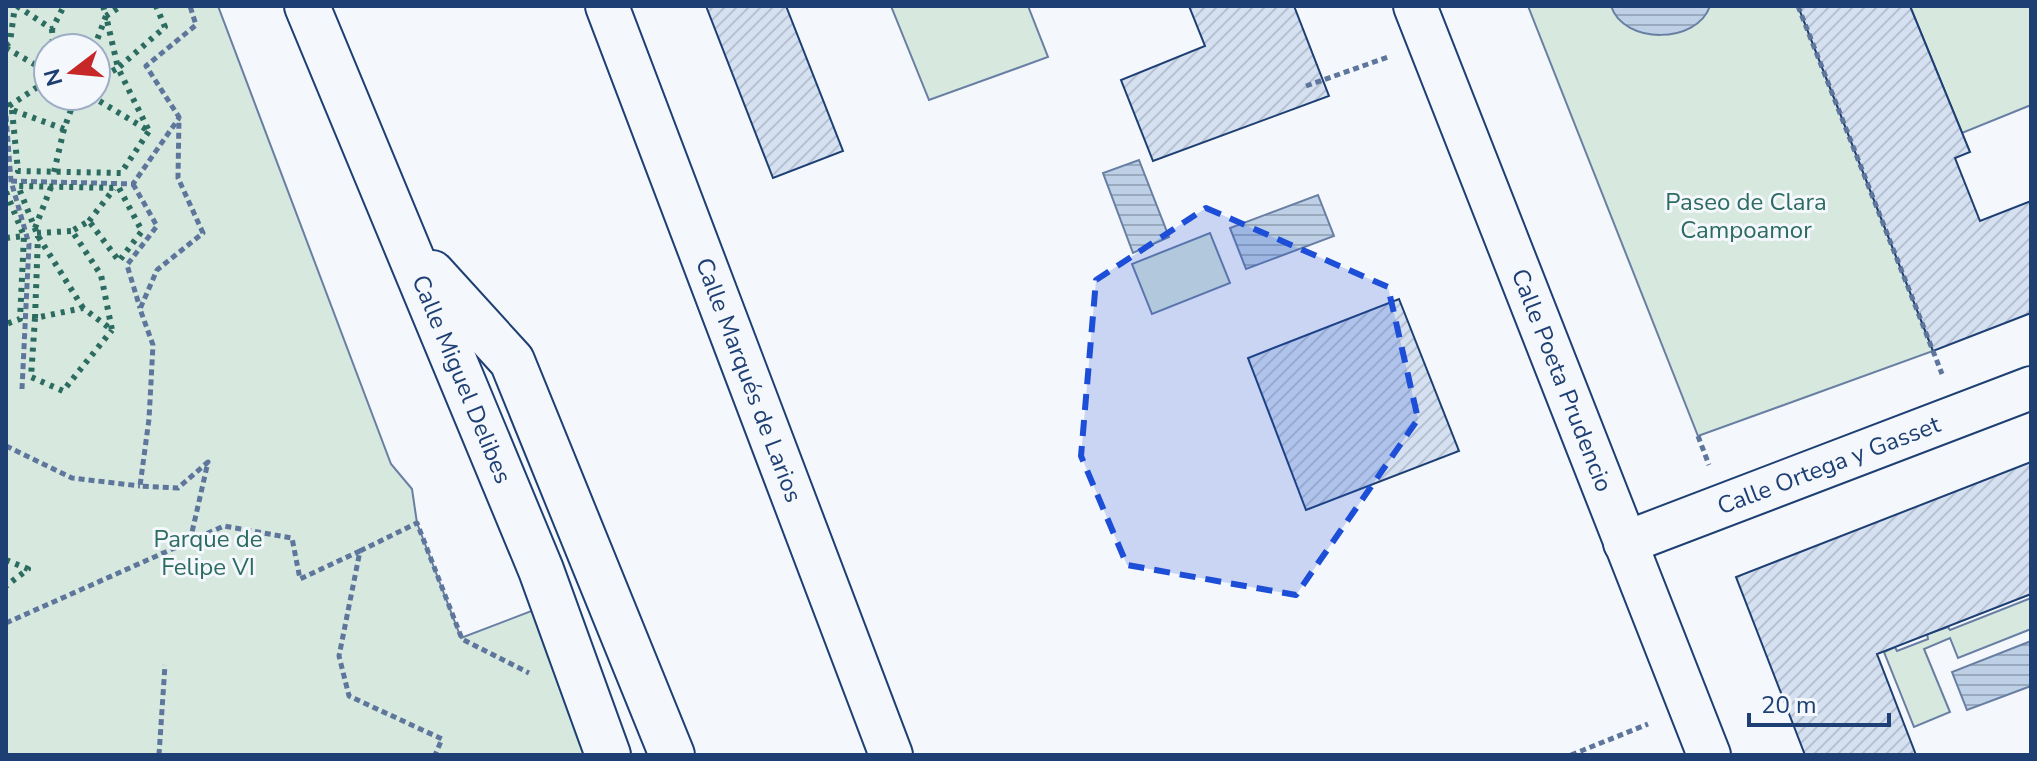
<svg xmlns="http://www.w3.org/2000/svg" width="2037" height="761" font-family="'Nunito Sans',sans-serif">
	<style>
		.green { fill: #d7e8df; stroke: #687fa3; stroke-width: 2; fill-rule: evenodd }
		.water { fill: url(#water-rules); stroke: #687fa3; stroke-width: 2 }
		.building { fill: url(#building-hatch); stroke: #1d3f73; stroke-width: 2 }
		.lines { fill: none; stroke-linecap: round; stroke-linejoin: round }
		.street-casing { stroke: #1d3f73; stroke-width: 46 }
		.primary-casing { stroke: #1d3f73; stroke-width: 48 }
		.path { stroke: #5e769c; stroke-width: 5; stroke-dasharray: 6 4; stroke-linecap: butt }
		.street { stroke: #f4f7fb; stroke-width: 42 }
		.primary { stroke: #f4f7fb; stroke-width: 44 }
		.hedge { stroke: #2c6c60; stroke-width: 6; stroke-dasharray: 4 6; stroke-linecap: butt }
		.marked { fill: #1d4ed8; fill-opacity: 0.2; stroke: #1d4ed8; stroke-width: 6; stroke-dasharray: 16 10; stroke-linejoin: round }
		.labels { text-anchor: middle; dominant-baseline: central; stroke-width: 6; stroke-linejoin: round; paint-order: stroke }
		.park-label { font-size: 24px; fill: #2c6c60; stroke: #f4f7fb }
		.street-label { font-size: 24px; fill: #1d3f73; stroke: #f4f7fb }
	</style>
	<defs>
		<pattern id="water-rules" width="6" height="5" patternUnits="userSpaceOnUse" patternTransform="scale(2)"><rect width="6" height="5" fill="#bed0e5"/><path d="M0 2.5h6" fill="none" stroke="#9aaabe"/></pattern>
		<pattern id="building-hatch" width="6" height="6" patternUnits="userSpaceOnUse" patternTransform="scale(2)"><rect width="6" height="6" fill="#d5e0f0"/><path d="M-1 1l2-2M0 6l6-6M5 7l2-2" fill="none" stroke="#b6c1d1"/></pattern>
	</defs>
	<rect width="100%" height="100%" fill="#f4f7fb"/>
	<g class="green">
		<path d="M6,6H218L391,464L412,489L417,523L461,638L547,605L608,755H6ZM48,48H96V96H48Z"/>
		<path d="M891,6H1028L1048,57L929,100Z"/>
		<path d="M1528,6H1798L1933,351L1698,436Z"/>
		<path d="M1910,6H2031V105L1962,133Z"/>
		<path d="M1210,233L1230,283L1152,314L1132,264Z"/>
		<path d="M2031,598V629L1958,658L1950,638L1924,649L1950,712L1914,727L1884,652L1895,647L1897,651L1928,639L1927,634L1948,627L1950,630Z"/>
	</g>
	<g class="water">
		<path d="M1611,6H1710C1697,44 1624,45 1611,6Z"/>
		<path d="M1139,160L1169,237L1133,253L1103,173Z"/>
		<path d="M1318,195L1334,236L1246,269L1230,228Z"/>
		<path d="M2031,641V686L1967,710L1952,672Z"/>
	</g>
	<g class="building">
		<path d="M706,6H786L843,151L773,178Z"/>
		<path d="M1189,6H1294L1329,96L1153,161L1121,80L1205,46Z"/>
		<path d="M1798,6H1910L1970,152L1955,158L1980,221L2031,201V313L1933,351Z"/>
		<path d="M1399,299L1459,451L1306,510L1248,358Z"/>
		<path d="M2031,462V594L1877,654L1916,755H1805L1736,577Z"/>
	</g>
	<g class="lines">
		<g class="street-casing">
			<g id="street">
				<path id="s1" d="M607,6L891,755"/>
				<path id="s2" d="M1415,6L1709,755"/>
				<path id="s3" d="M1625,543L2031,388"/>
			</g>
		</g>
		<g class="primary-casing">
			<g id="primary">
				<path id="s4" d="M307,6L541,570L608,755"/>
				<path d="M432,273L512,361L672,755"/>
			</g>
		</g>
		<g class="path">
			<path d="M1798,6L1942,374"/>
			<path d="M1306,86L1388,57"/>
			<path d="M6,116L11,181L29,244L22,389"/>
			<path d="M11,181L133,184L179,118"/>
			<path d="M133,184L157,226L127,265L140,308"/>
			<path d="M1698,436L1709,465"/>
			<path d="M6,446L72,478L140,486"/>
			<path d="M190,541L208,462L178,488L140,486L149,419L153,345L140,309L157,270L203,233L178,178L179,117L146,66L196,25L190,6"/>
			<path d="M360,551L417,523L462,639L529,673"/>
			<path d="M6,623L224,526L292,538L300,579L360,551L339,656L349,696L442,739L435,755"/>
			<path d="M159,755L165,665"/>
			<path d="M1571,755L1648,724"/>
		</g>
		<use href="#street" class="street"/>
		<use href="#primary" class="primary"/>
		<g class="hedge">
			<path d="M17,6L52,29L64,6"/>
			<path d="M103,6L106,16L121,6"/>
			<path d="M52,29L53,48"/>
			<path d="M6,45L10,42L15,6"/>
			<path d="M6,48L48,72"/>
			<path d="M94,48L106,16L118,68L96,80"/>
			<path d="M91,96L149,131L118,68L165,27L156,6"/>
			<path d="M6,104L12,110L64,129L76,96"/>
			<path d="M9,106L48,80"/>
			<path d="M12,110L18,171L121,173L149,131"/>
			<path d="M54,172L64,129"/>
			<path d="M6,192L24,236"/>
			<path d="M89,221L114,189"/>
			<path d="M35,228L51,187"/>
			<path d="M37,233L72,231"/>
			<path d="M6,238L24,236L20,319L6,324"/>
			<path d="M83,308L38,236L18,186L119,188L142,231L119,261L89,221L72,231L101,275L112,330L83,308L35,318L31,377L63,391L112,330"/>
			<path d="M35,318L38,236"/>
			<path d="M6,560L28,569L6,586"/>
		</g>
	</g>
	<path class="marked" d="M1206,208L1388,287L1418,419L1296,595L1127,565L1081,456L1096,280Z"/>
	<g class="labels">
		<g class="park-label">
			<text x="1746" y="202">Paseo de Clara<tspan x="1746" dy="28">Campoamor</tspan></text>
			<text x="208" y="539">Parque de<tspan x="208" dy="28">Felipe VI</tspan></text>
		</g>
		<g class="street-label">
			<text stroke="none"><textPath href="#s4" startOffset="404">Calle Miguel Delibes</textPath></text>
			<text stroke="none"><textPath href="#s1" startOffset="400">Calle Marqués de Larios</textPath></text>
			<text stroke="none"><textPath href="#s2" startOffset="402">Calle Poeta Prudencio</textPath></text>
			<text stroke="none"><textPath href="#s3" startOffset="218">Calle Ortega y Gasset</textPath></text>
		</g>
	</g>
	<rect width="2037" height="761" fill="none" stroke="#1d3f73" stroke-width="16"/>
	<g transform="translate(72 72) rotate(254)"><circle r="38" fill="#f4f7fb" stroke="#9eadc5" stroke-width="2"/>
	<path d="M0-6L14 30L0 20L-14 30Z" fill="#c62828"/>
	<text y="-12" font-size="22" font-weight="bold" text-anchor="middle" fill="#1d3f73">N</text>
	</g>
	<path d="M1749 713v12h140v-12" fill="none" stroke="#1d3f73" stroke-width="4"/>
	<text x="1761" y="713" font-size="24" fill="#1d3f73" stroke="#f4f7fb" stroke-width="6" paint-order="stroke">20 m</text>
</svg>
